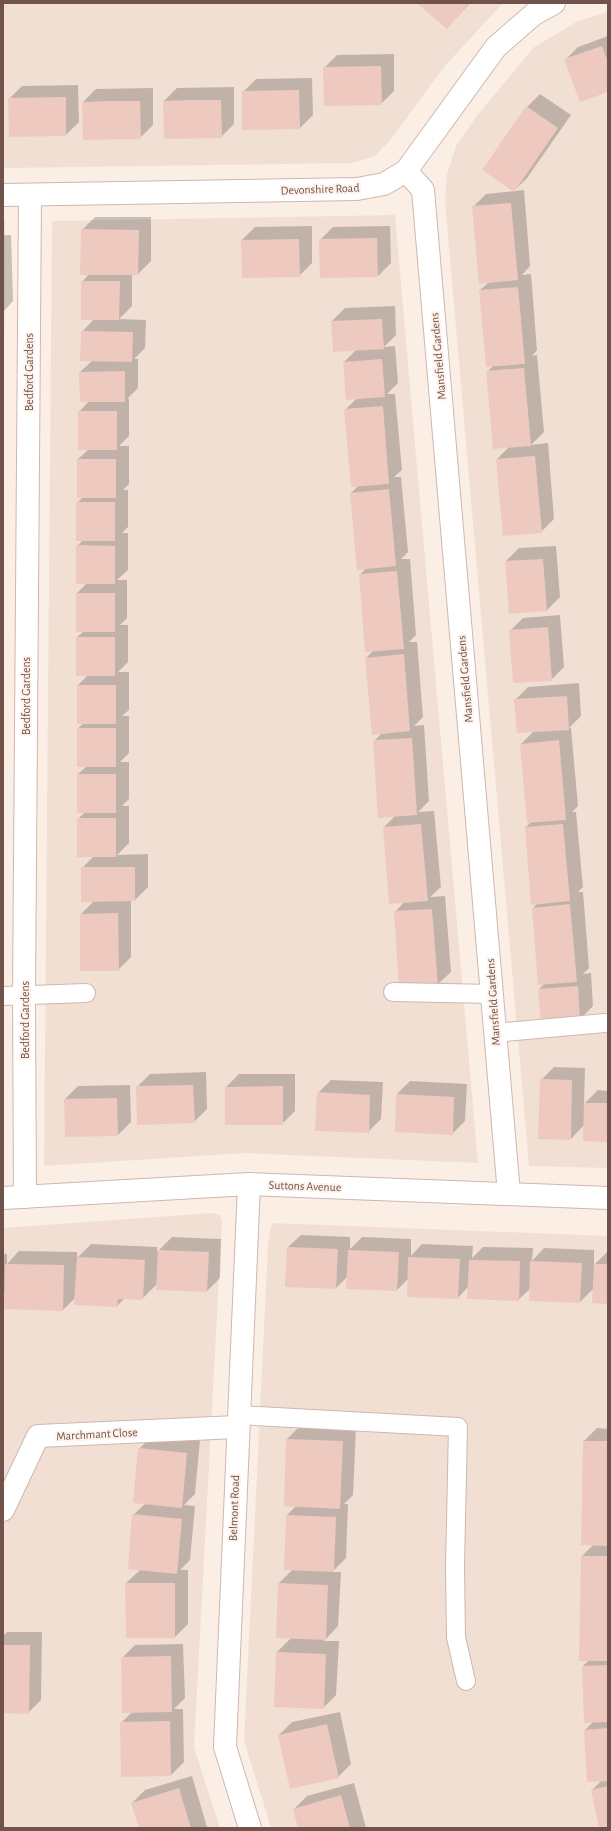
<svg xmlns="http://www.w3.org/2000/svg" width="611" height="1831" font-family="'Alegreya Sans',sans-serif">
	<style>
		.residential { fill: #f2dfd4 }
		.shadow { fill: #0003 }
		.building { fill: #eec9bf }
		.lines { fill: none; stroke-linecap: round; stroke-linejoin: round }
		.service-casing { stroke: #ceb7af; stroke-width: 20 }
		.minor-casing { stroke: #ceb7af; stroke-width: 24 }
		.tertiary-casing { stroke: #ceb7af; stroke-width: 24 }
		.service { stroke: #fff; stroke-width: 18 }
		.minor { stroke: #fff; stroke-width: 22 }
		.tertiary { stroke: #fff; stroke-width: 22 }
		.labels { text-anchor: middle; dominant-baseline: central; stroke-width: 4; stroke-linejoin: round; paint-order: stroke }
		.street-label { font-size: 12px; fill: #72534c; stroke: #fef3eb }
	</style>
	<rect width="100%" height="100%" fill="#fbefe5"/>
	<g class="residential">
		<path d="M3,3H503L444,67L392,138L375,156L352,163L3,168Z"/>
		<path d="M608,12V1168L529,1166L445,202L447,174L456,146L476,117L533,48L578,21Z"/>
		<path d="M395,215L478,1163L245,1153L44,1166L52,221Z"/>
		<path d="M3,221H5L3,545Z"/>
		<path d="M213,1213L220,1215L222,1222L194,1747L220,1828H3V1228Z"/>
		<path d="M273,1223L608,1236V1828H271L244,1741L268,1245L270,1230Z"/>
	</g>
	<g class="shadow">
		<path d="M420,3H470L447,28Z"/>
		<path d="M608,36V91L565,60L578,47Z"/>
		<path d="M394,54V91L381,104L324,68L337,55Z"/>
		<path d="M312,78L313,115L300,128L243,92L256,79Z"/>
		<path d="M78,85L79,122L66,135L9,99L22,86Z"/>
		<path d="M234,87V124L221,137L164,101L177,88Z"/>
		<path d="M153,88V125L140,138L83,102L96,89Z"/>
		<path d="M540,94L571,115L527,178L514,191L527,107Z"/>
		<path d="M524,190L530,266L522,275L531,274L537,350L532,356L537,355L544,432L531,445L548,443L554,519L541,532L497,459L510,446L487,372L493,366L480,290L489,282L473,207L486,194Z"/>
		<path d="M95,217H151V261L138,274H132V306L119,319L146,320L145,348L134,359H138V388L127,399H129V436L119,446H129V484L123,490H128V527L122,533H128V570L117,580H127V618L120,625H128V662L118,672H129V710L122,716H129V753L120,762H129V799L122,806H129V843L117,855L148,854V887L135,900H131V957L118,970L81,914L94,901L82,868L94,856L78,819L85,812L78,774L87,766L78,728L84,723L78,685L88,675L77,637L84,631L77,593L87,583L77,546L83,540L77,503L83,497L78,459L89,449L79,412L89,401L80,372L92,361L82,332L94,319L82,282L89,274L82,230Z"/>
		<path d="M312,226V263L299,276L242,240L255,227Z"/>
		<path d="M390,226L391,263L378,276L320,240L333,227Z"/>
		<path d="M3,235H11L13,301L3,312Z"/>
		<path d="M395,306L396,335L384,347L395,346L398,383L387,394H395L402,470L394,477H401L408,552L401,559H410L416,635L409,642H417L423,717L414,726L424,725L429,801L418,812L434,811L441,887L430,897L445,896L451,972L437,985L395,912L404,902L384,827L395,816L374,741L382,733L366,658L374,650L360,575L366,568L358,569L351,493L359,485L345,410L356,399L344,362L357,349L332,321L345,308Z"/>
		<path d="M556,546L560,597L547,610L506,561L519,548Z"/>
		<path d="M560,615L564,667L551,680L510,631L523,618Z"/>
		<path d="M579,683L581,716L569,728H571L578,806L572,812H576L583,887L578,892H583L589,968L583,974L591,973L593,1006L580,1019L539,989L544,984L533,908L538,903L526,827L531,822L521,744L534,731L515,700L528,687Z"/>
		<path d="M554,1067L585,1068L584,1104L598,1090L608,1091V1141L584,1125L571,1139L541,1080Z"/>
		<path d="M206,1072L207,1109L194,1122L137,1087L150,1074Z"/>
		<path d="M239,1074H295V1111L282,1124L226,1087Z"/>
		<path d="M331,1080L383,1082L381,1119L368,1132L318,1093Z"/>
		<path d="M410,1081L467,1084L465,1121L452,1134L397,1094Z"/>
		<path d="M130,1085L131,1122L118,1135L65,1099L78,1086Z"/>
		<path d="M301,1235L350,1237V1249L362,1237L411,1239V1256L422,1244L473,1246L472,1258L483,1247L533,1248L532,1261L544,1248L594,1250V1265L608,1251V1303L594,1288L580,1302L531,1288L518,1300L469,1286L458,1298L409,1278L397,1290L348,1276L336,1288L287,1248Z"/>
		<path d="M172,1237L221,1239L220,1278L207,1291L157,1284L142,1299L125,1298L117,1306L76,1297L63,1310L5,1293L3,1295V1254H7V1264L19,1251L77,1252V1258L91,1244L157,1247V1252Z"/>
		<path d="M300,1426L356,1428L353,1495L344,1504H348L346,1558L332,1572H341L338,1626L324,1641H339L336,1695L323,1708L277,1652L291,1638L279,1583L293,1569L287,1515L296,1506L287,1439Z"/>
		<path d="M597,1428L608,1429V1828H600L592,1790L602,1780L585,1730L593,1722L583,1666L589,1660L582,1556L593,1545L584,1441Z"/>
		<path d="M152,1436L200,1440L195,1494L184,1505L195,1506L190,1560L180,1570H188V1624L175,1637L126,1583L140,1570L133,1515L145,1504L139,1449Z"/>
		<path d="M7,1632H42L41,1700L28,1713L3,1712V1636Z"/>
		<path d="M183,1644L185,1698L174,1709H183L184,1762L171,1775L121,1723L132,1712L122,1658L135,1645Z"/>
		<path d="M340,1712L351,1764L338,1777L279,1735L292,1722Z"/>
		<path d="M192,1776L207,1827L140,1828L132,1803L145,1790Z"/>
		<path d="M354,1783L366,1828H299L294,1809L307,1796Z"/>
	</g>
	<g class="building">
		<path d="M419,3H469L447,29L418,4Z"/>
		<path d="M602,46L608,62V92L580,102L564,59Z"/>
		<path d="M381,66L382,105L324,106L323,67Z"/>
		<path d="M299,90L300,129L242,130V91Z"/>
		<path d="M66,97V136L9,137L8,98Z"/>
		<path d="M192,100H221L222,138L164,139L163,101Z"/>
		<path d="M111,101H140L141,139L83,140L82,102Z"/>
		<path d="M526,106L558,128L514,192L482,170Z"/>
		<path d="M511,203L518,280L479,284L472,206Z"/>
		<path d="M81,229L139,230L138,275H80Z"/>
		<path d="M377,238L378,277L320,278L319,239Z"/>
		<path d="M299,239L300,277L242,278L241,240Z"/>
		<path d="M81,281H120L119,320H81Z"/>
		<path d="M518,287L525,364L486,367L479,290Z"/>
		<path d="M382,319L384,349L333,352L331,321Z"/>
		<path d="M81,331L133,332L132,362L80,361Z"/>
		<path d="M382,359L385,397L346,400L343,362Z"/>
		<path d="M524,368L531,446L493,449L486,371Z"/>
		<path d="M125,371V402H80L79,372Z"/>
		<path d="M383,406L389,484L351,487L344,409Z"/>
		<rect x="78" y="411" width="39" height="39"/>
		<path d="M535,456L542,533L503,536L496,459Z"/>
		<rect x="77" y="459" width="39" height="39"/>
		<path d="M389,489L396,566L357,570L350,493Z"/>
		<rect x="76" y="502" width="39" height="39"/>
		<path d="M76,545L115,546V584H76Z"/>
		<path d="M543,559L547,611L509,614L505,561Z"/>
		<path d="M397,571L404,649L365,652L359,574Z"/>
		<rect x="76" y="593" width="39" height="39"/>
		<path d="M548,627L552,681L513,683L509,630Z"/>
		<rect x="76" y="637" width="39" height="39"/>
		<path d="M404,654L410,731L372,735L365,658Z"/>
		<rect x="77" y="685" width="39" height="39"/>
		<path d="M567,696L569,730L517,733L514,699Z"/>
		<rect x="77" y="728" width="39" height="39"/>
		<path d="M412,738L417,815L378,818L373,740Z"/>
		<path d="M559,740L566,820L527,823L520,744Z"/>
		<rect x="77" y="774" width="39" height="39"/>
		<rect x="77" y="818" width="39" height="39"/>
		<path d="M421,824L428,901L389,904L383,827Z"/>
		<path d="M563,824L570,901L531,905L525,827Z"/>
		<path d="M81,867H135V901L81,902Z"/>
		<path d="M570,904L577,982L538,985L532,908Z"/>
		<path d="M432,909L438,986L399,989L394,911Z"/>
		<path d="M118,913L119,971H80V914Z"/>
		<path d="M578,986L580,1020L541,1023L538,989Z"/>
		<path d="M540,1079L572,1080L571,1140L538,1139Z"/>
		<path d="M193,1085L195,1123L137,1125L136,1086Z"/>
		<path d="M283,1086V1125H225V1087Z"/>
		<path d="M317,1092L370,1095L369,1133L315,1131Z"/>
		<path d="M396,1094L454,1097L453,1135L395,1132Z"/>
		<path d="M117,1098L118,1136L65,1137L64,1099Z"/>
		<path d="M584,1103H608V1142L583,1141Z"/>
		<path d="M287,1247L338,1249L336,1289L285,1287Z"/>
		<path d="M158,1250L209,1252L207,1292L156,1290Z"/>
		<path d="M348,1250L399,1252L397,1291L346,1289Z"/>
		<path d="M77,1257L145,1260L143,1300L118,1299L117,1307L74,1305Z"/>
		<path d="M408,1257L460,1259L458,1299L407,1297Z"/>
		<path d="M469,1260L520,1261L519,1301L467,1299Z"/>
		<path d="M530,1261L582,1263L580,1303L529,1301Z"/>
		<path d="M5,1264L64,1265L63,1311L4,1309Z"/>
		<path d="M594,1264H608V1304L592,1303Z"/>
		<path d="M286,1439L343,1441L340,1509L284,1506Z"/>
		<path d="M583,1441H608V1546L581,1545Z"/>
		<path d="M138,1448L187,1453L182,1508L133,1503Z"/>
		<path d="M132,1514L182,1519L177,1574L128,1569Z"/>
		<path d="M286,1515L336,1517L334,1572L284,1570Z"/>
		<path d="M581,1556H608V1661H579Z"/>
		<path d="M125,1583H175V1638H126Z"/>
		<path d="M278,1583L328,1585L326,1640L276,1638Z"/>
		<path d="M3,1645H30L29,1714L3,1713Z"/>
		<path d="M276,1652L326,1654L324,1709L274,1707Z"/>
		<path d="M171,1656L172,1712L122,1713L121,1657Z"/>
		<path d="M608,1665V1722L584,1723L582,1666Z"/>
		<path d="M170,1721L171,1776L121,1777L120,1722Z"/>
		<path d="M327,1724L339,1778L290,1789L278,1735Z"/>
		<path d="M608,1728V1781L587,1782L584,1730Z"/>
		<path d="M608,1786V1828H599L591,1790Z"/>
		<path d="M179,1788L191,1828H139L131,1803Z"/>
		<path d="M341,1795L350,1828H298L293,1809Z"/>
	</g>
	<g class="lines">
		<g class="service-casing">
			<g id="service">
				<path d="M393,992L493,994"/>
				<path d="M3,996L86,993"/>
				<path d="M495,1033L605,1023"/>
				<path d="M238,1415L458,1427L455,1567L456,1637L466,1681"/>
			</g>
		</g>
		<g class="minor-casing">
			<g id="minor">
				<path d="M406,171L423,190L509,1194"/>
				<path d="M3,195L357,189L384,184L406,171L496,47L534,14L554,3"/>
				<path d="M249,1184L225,1747L250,1828"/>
				<path d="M25,1197L24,995L30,195"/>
				<path d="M3,1510L38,1436L237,1427"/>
			</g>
		</g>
		<g class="tertiary-casing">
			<path id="tertiary" d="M3,1198L249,1184L608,1198"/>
		</g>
		<use href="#service" class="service"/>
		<use href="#minor" class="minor"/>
		<use href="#tertiary" class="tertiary"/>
	</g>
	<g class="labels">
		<g class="street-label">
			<text transform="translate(320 189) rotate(-2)">Devonshire Road</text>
			<text transform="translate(438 356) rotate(-95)">Mansfield Gardens</text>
			<text transform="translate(29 372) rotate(-90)">Bedford Gardens</text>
			<text transform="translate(465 679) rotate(-95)">Mansfield Gardens</text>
			<text transform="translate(26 696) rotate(-90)">Bedford Gardens</text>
			<text transform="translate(493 1002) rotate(-94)">Mansfield Gardens</text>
			<text transform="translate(25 1020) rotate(-90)">Bedford Gardens</text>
			<text transform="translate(305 1186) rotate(2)">Suttons Avenue</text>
			<text transform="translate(97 1434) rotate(-3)">Marchmant Close</text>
			<text transform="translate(234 1508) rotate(-88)">Belmont Road</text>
		</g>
	</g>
	<rect width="611" height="1831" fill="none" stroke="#72534c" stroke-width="8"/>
</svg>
